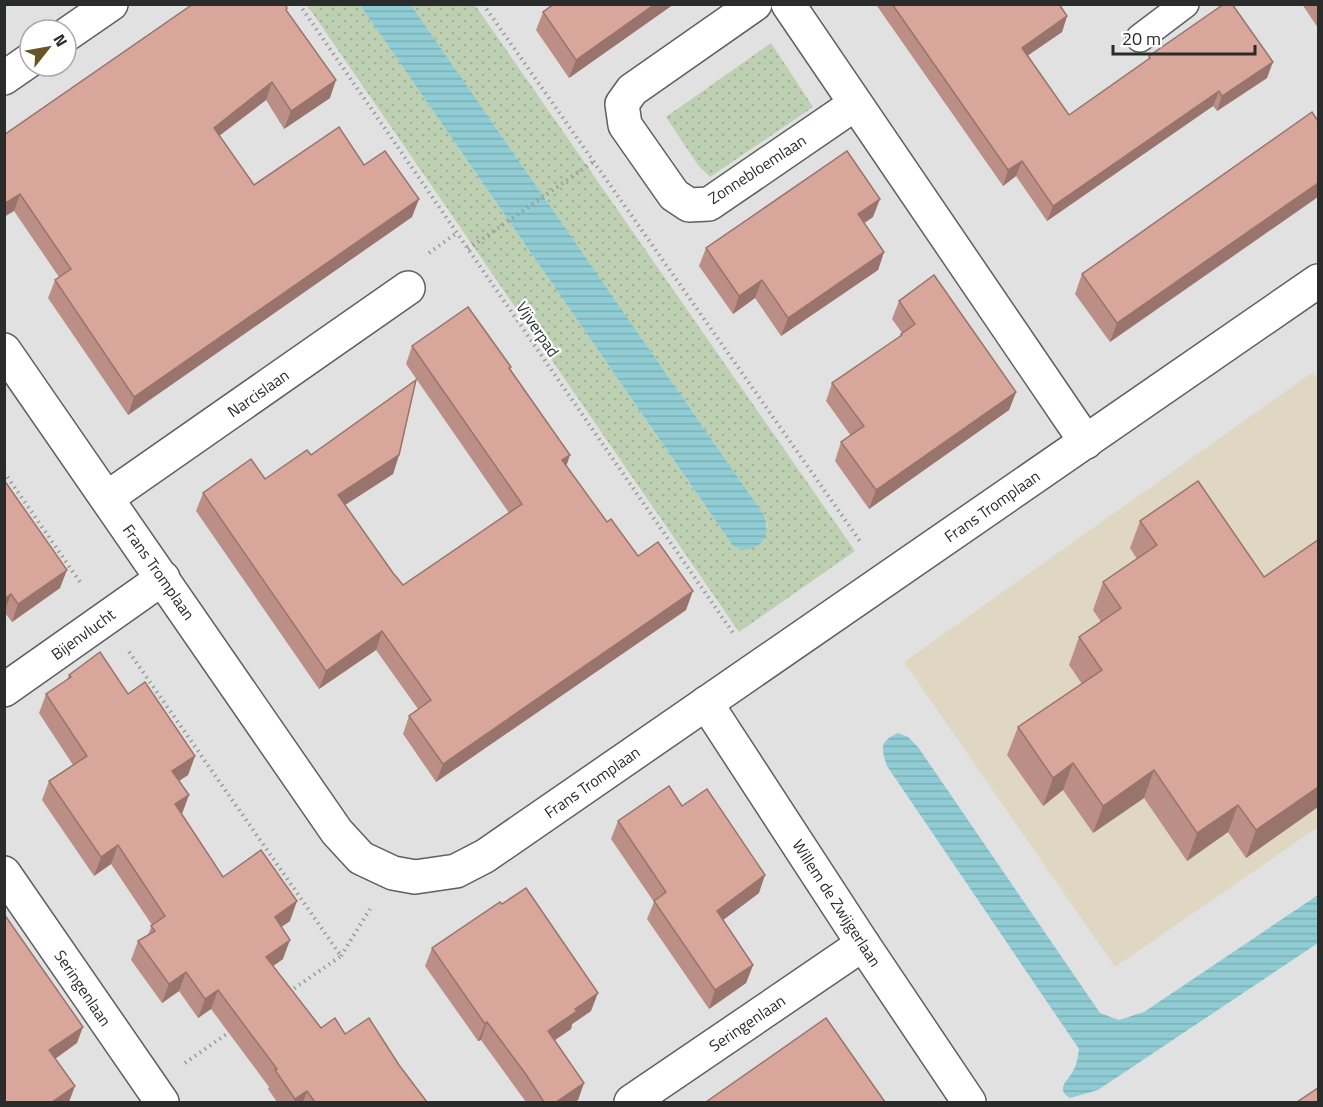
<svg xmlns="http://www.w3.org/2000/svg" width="1323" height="1107" font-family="'Titillium Web',sans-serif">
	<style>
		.education { fill: #e0d7c2 }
		.grass { fill: url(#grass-dots) }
		.water { fill: url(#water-rules) }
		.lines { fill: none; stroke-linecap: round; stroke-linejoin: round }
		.service-casing { stroke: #5f5f60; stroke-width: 30 }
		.minor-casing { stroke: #5f5f60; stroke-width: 36 }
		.path { stroke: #9a9a9b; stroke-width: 4; stroke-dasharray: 1.5 4.5; stroke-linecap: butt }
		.service { stroke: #fff; stroke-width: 27 }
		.minor { stroke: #fff; stroke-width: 33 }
		.wall { fill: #bb8f85 }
		.shaded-wall { fill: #98746c }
		.building { fill: #d9a69b; stroke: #98746c; stroke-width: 1.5 }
		.labels { text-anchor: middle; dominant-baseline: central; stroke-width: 4.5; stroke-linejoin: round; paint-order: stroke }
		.street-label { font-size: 16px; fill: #2a2b2b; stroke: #fff }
	</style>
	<defs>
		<pattern id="grass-dots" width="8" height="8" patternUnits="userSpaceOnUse" patternTransform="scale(1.5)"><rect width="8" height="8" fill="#bdd0b1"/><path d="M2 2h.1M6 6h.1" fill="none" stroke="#a3b398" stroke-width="1.8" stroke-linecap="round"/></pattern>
		<pattern id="water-rules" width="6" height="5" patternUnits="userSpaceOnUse" patternTransform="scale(1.5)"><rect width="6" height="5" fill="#8fccd3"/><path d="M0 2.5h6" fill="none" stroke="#7cafb5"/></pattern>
	</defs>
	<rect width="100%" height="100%" fill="#e1e1e2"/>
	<path class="education" d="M1313,372L1318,379V827L1115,967L904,662Z"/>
	<g class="grass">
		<path d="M307,5H360L732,545L768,527L764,515L411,5H475L855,551L739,632Z"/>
		<path d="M771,43L813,107L710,177L698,165L666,117Z"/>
	</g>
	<g class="water">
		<path d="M360,5H411L764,515C771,535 764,547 743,550L732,545L724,533Z"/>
		<path d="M898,733L908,737L918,747L1100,1013L1119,1020L1144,1012L1318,895V943L1098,1090L1070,1098C1054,1088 1069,1081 1074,1069C1077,1064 1078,1056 1079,1049L887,766C881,748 879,742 898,733Z"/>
	</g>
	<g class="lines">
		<g class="service-casing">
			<path id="service" d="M1140,38L1185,4"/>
		</g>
		<g class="minor-casing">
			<g id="minor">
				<path d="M755,4L632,90L622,104L625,125L674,195L689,205L709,204L855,104"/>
				<path d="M788,4L1086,442"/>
				<path d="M66,35L111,4"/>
				<path d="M4,78L30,60"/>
				<path d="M4,350L337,832L361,858L393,873L415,877L456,871L485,856L1318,281"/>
				<path d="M107,498L408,288"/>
				<path d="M4,690L163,578"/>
				<path d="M706,703L863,944L969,1102"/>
				<path d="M4,873L162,1102"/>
				<path d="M631,1102L863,944"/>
			</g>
		</g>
		<g class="path">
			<path d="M299,4L733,633"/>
			<path d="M483,4L862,544"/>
			<path d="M468,249L593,162"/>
			<path d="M429,253L458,232"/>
			<path d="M4,472L82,585"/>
			<path d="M129,652L341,956L289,992"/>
			<path d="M341,956L370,909"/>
			<path d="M185,1063L231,1031"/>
		</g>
		<use href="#service" class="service"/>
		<use href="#minor" class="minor"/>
	</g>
	<g class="wall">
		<path d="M549,4H674L569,78L536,30L543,12L551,7Z"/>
		<path d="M877,4H1059L1067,16L1062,32L1028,55L1069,115L1148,59L1149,56L1267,78L1217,111L1213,106L1047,221L1016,176L1003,186L877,6Z"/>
		<path d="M1302,4H1318V28Z"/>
		<path d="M287,8L286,11L330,98L284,129L266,100L219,136L254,185L364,165L412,217L128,415L48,298L55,280L59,277L14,211L4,135Z"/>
		<path d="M1312,112L1110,342L1075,294L1082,274Z"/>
		<path d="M873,217L864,223L884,252L878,270L781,336L755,298L733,314L699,266L706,248Z"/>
		<path d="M899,301L1016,392L1009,410L869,509L835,461L841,442L851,436L826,401L832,383L900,337L902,333L892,319Z"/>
		<path d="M412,346L511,367L510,369L566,466L607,522L686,610L436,782L403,734L409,716L418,709L376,650L319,689L196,511L203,493L265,479L399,455L393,474L345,505L393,573L403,585L509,513L406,364Z"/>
		<path d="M4,480L60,588L12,622L5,613Z"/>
		<path d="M1140,521L1264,577L1318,540V807L1246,858L1228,832L1187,861L1144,798L1093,833L1063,790L1043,806L1007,755L1018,727L1082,684L1069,665L1079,637L1101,622L1093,610L1103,582L1137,559L1130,548Z"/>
		<path d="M69,675L128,694L195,756L188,775L179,781L182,814L223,877L290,921L281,927L283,959L273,966L321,1028L345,1034L399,1065L427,1102H277L268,1089L269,1087L211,1009L198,1018L179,991L162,1003L131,960L138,941L148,935L152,925L111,864L94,876L42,800L49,781L73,765L39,713L46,694L67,680Z"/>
		<path d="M618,821L759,893L723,920L753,965L746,983L709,1009L647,919L654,902L611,839Z"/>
		<path d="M432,948L591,1011L572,1024L571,1029L555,1040L584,1083L578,1100L575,1102H526L481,1040L478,1041L425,966Z"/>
	</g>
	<g class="shaded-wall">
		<path d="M655,4H674L569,78L576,60Z"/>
		<path d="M1067,16L1062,32L1017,63L1022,48Z"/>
		<path d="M1273,62L1267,78L1217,111L1222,96Z"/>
		<path d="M336,80L330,98L284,129L291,111Z"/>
		<path d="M272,82L266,100L207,145L214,128Z"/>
		<path d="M1219,91L1213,106L1047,221L1053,206Z"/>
		<path d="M1022,161L1016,176L1003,186L1008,170Z"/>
		<path d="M1318,183V197L1110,342L1117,323Z"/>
		<path d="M20,194L14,211L4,217V204Z"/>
		<path d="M419,199L412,217L128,415L134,397Z"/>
		<path d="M880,199L873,217L851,232L858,214Z"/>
		<path d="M884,252L878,270L781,336L788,318Z"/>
		<path d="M762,280L755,298L733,314L739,296Z"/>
		<path d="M1016,392L1009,410L869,509L876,490Z"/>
		<path d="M399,455L393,474L331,514L338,495Z"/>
		<path d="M570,455L564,473L562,460Z"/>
		<path d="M67,570L60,588L12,622L18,604Z"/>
		<path d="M693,591L686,610L436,782L443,764Z"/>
		<path d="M11,594L4,613V599Z"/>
		<path d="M382,631L376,650L319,689L326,671Z"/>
		<path d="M195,756L188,775L165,790L172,771Z"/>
		<path d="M1073,763L1063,790L1043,806L1053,778Z"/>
		<path d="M1154,770L1144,798L1093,833L1103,806Z"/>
		<path d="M1318,787V807L1246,858L1256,830Z"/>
		<path d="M189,795L182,814L175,804Z"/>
		<path d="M1238,805L1228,832L1187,861L1197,833Z"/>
		<path d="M118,845L111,864L94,876L101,857Z"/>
		<path d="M765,875L759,893L711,929L717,911Z"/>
		<path d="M297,901L290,921L268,936L275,917Z"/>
		<path d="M290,940L283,959L259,976L266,957Z"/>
		<path d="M753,965L746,983L709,1009L715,990Z"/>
		<path d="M186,972L179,991L162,1003L169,984Z"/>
		<path d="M218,990L211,1009L198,1018L205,999Z"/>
		<path d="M598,993L591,1011L572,1024L571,1029L542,1049L548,1031L575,1009Z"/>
		<path d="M487,1022L481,1040L478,1041L485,1024Z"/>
		<path d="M83,1027L77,1043L44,1067L49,1050Z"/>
		<path d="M584,1083L578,1100L575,1102H556Z"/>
		<path d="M75,1086L69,1102H52Z"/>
		<path d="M307,1091L303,1102H294L295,1099Z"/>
	</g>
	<g class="building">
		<path d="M193,4H285L287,8L286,10L336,80L291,111L272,82L214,128L254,185L339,127L364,165L385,151L419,199L134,397L55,280L71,269L20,194L4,204V135Z"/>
		<path d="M554,4H655L576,60L543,12Z"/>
		<path d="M892,4H1059L1067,16L1022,48L1069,115L1150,58L1149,56L1224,4H1232L1273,62L1222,96L1219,91L1053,206L1022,161L1008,170Z"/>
		<path d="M1312,112L1318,121V183L1117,323L1082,274Z"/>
		<path d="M847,151L880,199L858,214L884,252L788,318L762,280L739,296L706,248Z"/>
		<path d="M934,275L1016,392L876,490L841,442L864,426L832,383L902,335L901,334L915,324L899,301Z"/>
		<path d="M468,307L511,367L509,368L570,455L562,460L607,522L611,519L638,556L658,542L693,591L443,764L409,716L431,700L382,631L326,671L203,493L251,459L265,479L307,450L311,455L416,380L399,455L338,495L393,573L403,585L522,504L412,346Z"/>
		<path d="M4,480L67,570L18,604L11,594L4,599Z"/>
		<path d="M1198,481L1264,577L1318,540V787L1256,830L1238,805L1197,833L1154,770L1103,806L1073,763L1053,778L1018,727L1102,670L1079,637L1121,608L1103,582L1157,545L1140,521Z"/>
		<path d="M100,652L128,694L145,682L195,756L172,771L189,795L175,804L223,877L261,850L297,901L275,917L290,940L266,957L321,1028L335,1018L345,1034L369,1018L399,1065L427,1102H315L307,1091L295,1099L275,1070L277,1069L218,990L205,999L186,972L169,984L138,941L155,931L151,926L165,916L118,845L101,857L49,781L87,756L46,694L71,677L69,675Z"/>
		<path d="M669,786L682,806L707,789L765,875L717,911L753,965L715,990L654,901L666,892L618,821Z"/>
		<path d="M526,888L598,993L575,1009L577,1011L548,1031L584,1083L556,1102H544L525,1073L487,1022L485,1024L432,948L500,902L502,904Z"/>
		<path d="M4,914L83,1027L49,1050L75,1086L52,1102H4Z"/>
		<path d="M826,1018L885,1102H706Z"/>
		<path d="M1318,1088V1102H1297Z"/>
	</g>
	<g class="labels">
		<g class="street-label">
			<text transform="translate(757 169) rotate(-33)">Zonnebloemlaan</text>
			<text transform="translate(538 329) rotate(56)">Vijverpad</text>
			<text transform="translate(258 393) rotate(-35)">Narcislaan</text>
			<text transform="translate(992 506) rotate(-35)">Frans Tromplaan</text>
			<text transform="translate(159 572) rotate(55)">Frans Tromplaan</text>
			<text transform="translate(83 634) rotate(-36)">Bijenvlucht</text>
			<text transform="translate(592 782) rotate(-35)">Frans Tromplaan</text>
			<text transform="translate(837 903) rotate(57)">Willem de Zwijgerlaan</text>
			<text transform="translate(83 988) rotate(56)">Seringenlaan</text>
			<text transform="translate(747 1023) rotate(-34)">Seringenlaan</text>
		</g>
	</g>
	<rect width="1323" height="1107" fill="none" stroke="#2a2b2b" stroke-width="12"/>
	<g transform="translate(48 48) rotate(59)"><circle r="28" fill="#ffffff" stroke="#aaaaaa" stroke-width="1.5"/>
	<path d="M0-4.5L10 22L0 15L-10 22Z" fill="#675523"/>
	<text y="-9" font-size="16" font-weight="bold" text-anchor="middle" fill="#2a2b2b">N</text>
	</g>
	<path d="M1113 45v9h142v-9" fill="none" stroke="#2a2b2b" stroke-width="3"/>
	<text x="1122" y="45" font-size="18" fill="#2a2b2b" stroke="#ffffff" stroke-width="4.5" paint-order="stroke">20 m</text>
</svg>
